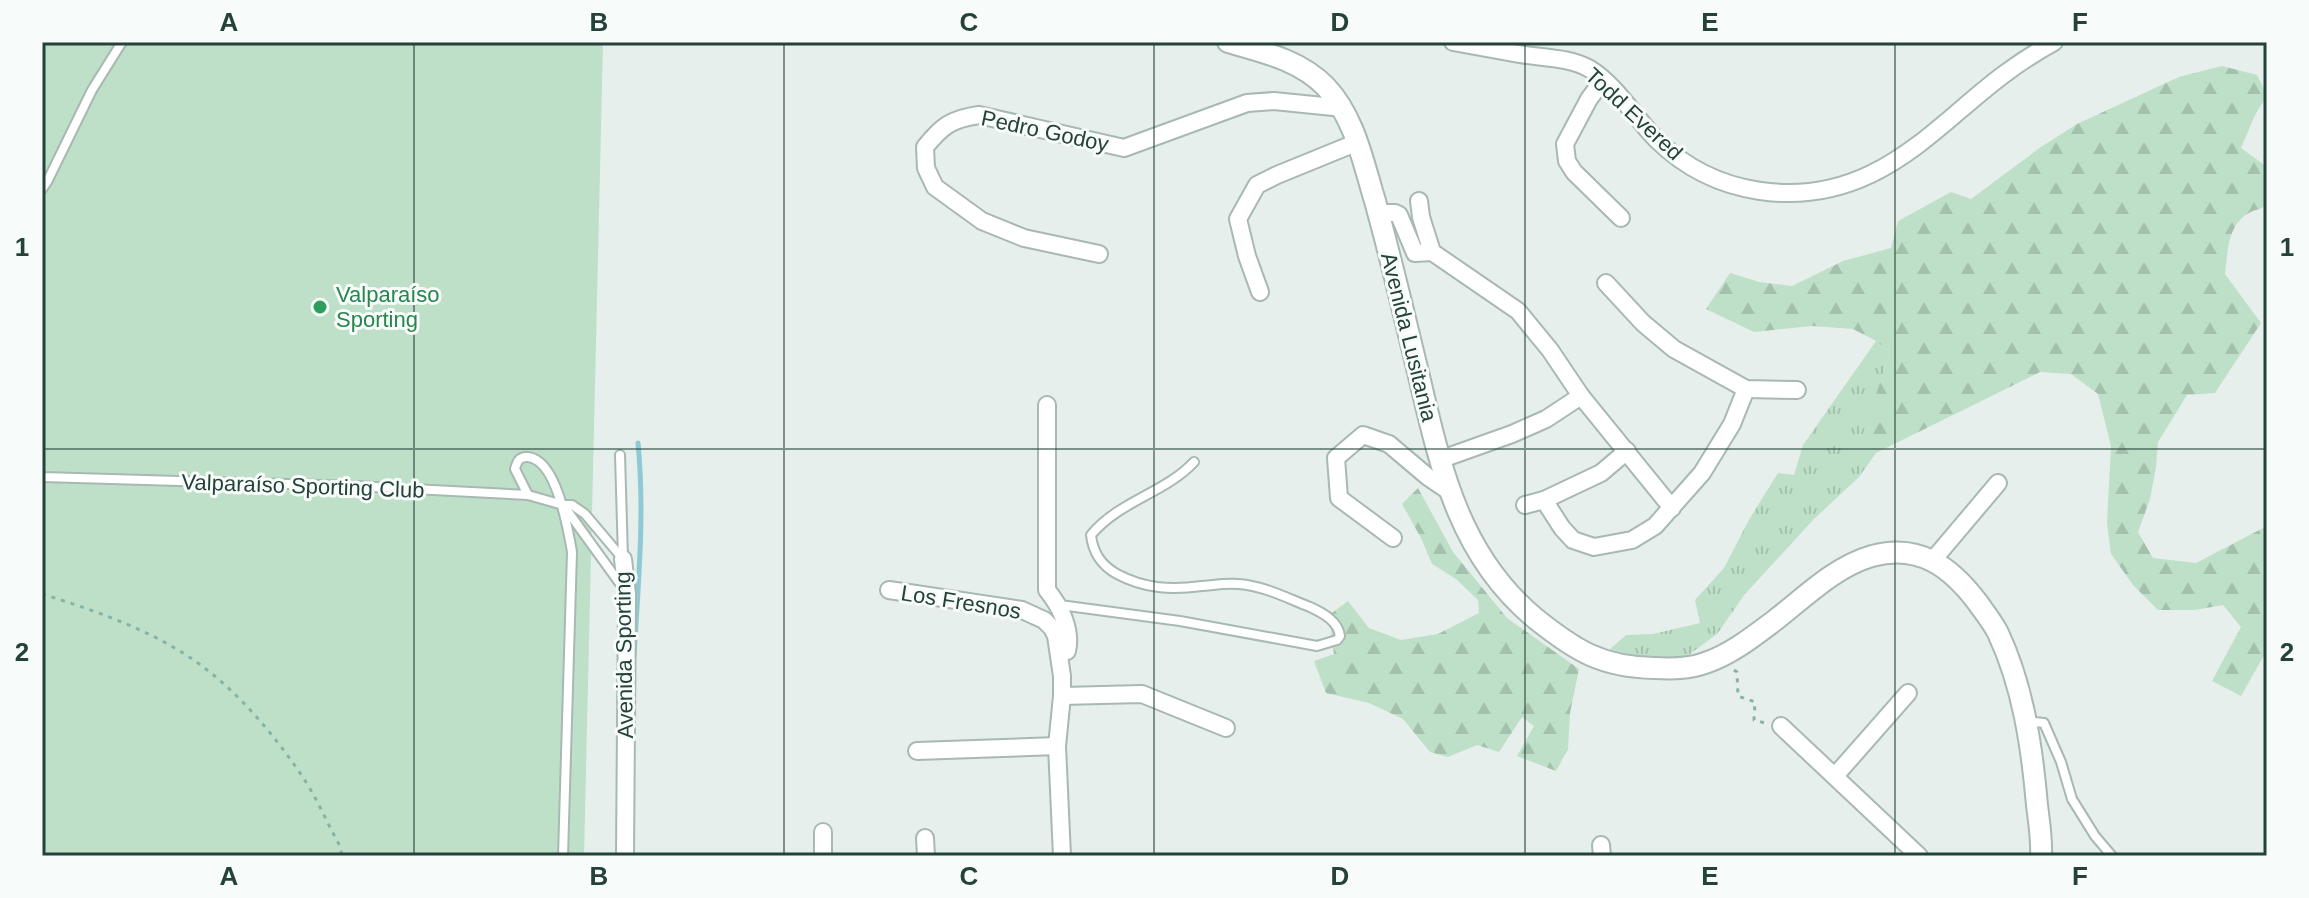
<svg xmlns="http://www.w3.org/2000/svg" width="2309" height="898" font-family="Helvetica,sans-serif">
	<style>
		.grass { fill: url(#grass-tufts) }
		.forest { fill: url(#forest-firs) }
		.pitch { fill: #bfe0c8 }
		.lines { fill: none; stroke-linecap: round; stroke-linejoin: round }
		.stream { stroke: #8ec9d4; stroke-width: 5 }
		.service-casing { stroke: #a8b8b2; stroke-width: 12 }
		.minor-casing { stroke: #a8b8b2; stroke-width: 20 }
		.tertiary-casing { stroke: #a8b8b2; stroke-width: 24 }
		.path { stroke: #86b3a5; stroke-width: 3; stroke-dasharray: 4 6; stroke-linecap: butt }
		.service { stroke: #fff; stroke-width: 8 }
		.minor { stroke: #fff; stroke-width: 16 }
		.tertiary { stroke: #fff; stroke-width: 20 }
		.grid { fill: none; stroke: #24423a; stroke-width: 2; stroke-opacity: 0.55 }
		.leisure-dot { fill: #2e9e5b; stroke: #f7fbf9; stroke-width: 3 }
		.labels { text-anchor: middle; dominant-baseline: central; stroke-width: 6; stroke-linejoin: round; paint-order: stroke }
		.street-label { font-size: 22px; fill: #24423a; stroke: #f7fbf9 }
		.leisure-label { font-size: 22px; fill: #27864d; stroke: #f7fbf9; text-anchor: start }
		.neatline { fill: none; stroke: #24423a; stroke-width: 3 }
		.grid-label { font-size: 26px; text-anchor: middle; font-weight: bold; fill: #24423a }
	</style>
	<defs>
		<pattern id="grass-tufts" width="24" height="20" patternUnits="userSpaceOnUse" patternTransform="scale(2)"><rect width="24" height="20" fill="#bfe0c8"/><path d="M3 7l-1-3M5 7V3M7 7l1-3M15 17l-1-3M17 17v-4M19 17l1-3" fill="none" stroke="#a4c1ad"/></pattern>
		<pattern id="forest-firs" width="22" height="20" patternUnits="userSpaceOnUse" patternTransform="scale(2)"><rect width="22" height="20" fill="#bfe0c8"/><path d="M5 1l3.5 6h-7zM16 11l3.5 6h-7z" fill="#a4c1ad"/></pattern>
	</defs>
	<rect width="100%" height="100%" fill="#e6efeb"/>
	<path class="grass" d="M1876,341L1890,352L1863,437L1876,453L1859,477L1814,519L1745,594L1717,634L1686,657L1647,660L1610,649L1626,635L1653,634L1700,623L1695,600L1724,568L1750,518L1778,473L1794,475L1803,445Z"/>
	<g class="forest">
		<path d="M2222,66L2257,75L2267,95L2255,115L2241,148L2267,167V205C2261,210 2255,209 2249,213C2227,225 2228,252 2225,274L2261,323L2215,393L2187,395L2158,442L2156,467L2150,499L2138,532L2153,558L2196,563L2267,526V650L2241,696L2212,681L2241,627L2223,605L2195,610H2158L2133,585L2111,554L2107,523L2111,446L2098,394L2071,374L2040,372L1876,453L1862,437L1890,352L1876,341L1853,329L1812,326L1754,332L1706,309L1730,273L1759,282L1792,286L1843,261L1891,248L1898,221L1951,192L1971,199L2041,147L2077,124L2179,77Z"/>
		<path d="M1418,488L1453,552L1507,618L1579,669L1570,713L1568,749L1556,771L1517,756L1534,726L1522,717L1499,752L1477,745L1448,757L1430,752L1403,719L1369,703L1326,693L1314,661L1334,654L1329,615L1348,601L1369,628L1401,640L1438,634L1479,613L1478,600L1456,579L1432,564L1421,538L1402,504Z"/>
	</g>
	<path class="pitch" d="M42,42H603L584,856H42Z"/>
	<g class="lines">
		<path class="stream" d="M634,657C638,585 645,515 638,443"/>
		<g class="service-casing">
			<g id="service">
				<path d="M42,189L47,182L92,90L122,42"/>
				<path d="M620,455L623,558"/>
				<path d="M42,477L355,486L528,495L563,505H572L585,514L623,559"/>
				<path d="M528,495L515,469C517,462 519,456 528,457C557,460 568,529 572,552L563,856"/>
				<path d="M566,509L621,585"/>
				<path d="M1060,605L1180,621L1317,646L1337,640L1340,636C1338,621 1323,613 1310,607C1287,598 1264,586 1239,584C1227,583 1214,585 1202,586C1171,590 1145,589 1117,574C1101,565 1093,553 1091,535C1119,501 1165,493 1194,462"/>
				<path d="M2026,721L2044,723L2061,762L2072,799L2095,836L2112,856"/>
			</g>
		</g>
		<g class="minor-casing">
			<g id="minor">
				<path d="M1453,42C1475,46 1497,50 1519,54C1542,58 1569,57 1590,69C1617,86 1635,118 1657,140C1714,196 1800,208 1871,174C1921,150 1959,108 2003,75C2019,63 2036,52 2054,42"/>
				<path d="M1603,80L1589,99L1565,144L1567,161L1574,172L1621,218"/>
				<path d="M1419,201L1421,217L1432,252L1518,311L1550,350L1581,396L1672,508"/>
				<path d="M1378,213H1395L1399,215L1415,253L1432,252"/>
				<path d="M1099,254L1024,238L982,221L935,187L926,168L925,147C942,126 951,119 979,115L1124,148L1247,103L1274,101L1343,108"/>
				<path d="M1606,283L1643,323L1674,349L1746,389L1797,390"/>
				<path d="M1260,292L1247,256L1238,219L1257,185L1277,175L1358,142"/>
				<path d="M1047,405V590C1060,606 1072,629 1067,651"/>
				<path d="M1439,460L1512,434L1546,419L1581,396"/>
				<path d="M1544,500L1562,528L1573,540L1594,547L1632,540L1655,526L1702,473L1732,424L1746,389"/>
				<path d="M1525,505L1544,500L1601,473L1627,451"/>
				<path d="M1393,538L1339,498L1336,458L1363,435L1389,444L1428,477L1450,492"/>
				<path d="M623,559L627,595L625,856"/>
				<path d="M1933,560L1998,483"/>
				<path d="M889,590L1022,610L1044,620L1052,628L1056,636L1062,676V696L1057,746L1062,856"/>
				<path d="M1062,696L1142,694L1226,728"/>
				<path d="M1781,726L1919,856"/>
				<path d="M917,751L1057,746"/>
				<path d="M1835,776L1908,693"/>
				<path d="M823,832V856"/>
				<path d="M925,838L926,856"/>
				<path d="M1601,845L1602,856"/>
			</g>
		</g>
		<g class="tertiary-casing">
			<path id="tertiary" d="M1228,42C1263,52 1300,60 1326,87C1355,118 1363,162 1375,201C1391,258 1404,315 1418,372C1440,465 1458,555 1536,619C1576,651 1602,667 1654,668C1672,669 1689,669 1705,663C1730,655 1754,636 1774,621C1804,598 1834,567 1872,556C1919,543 1951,567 1978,603C1985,613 1993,623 1998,633C2023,686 2032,747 2037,805C2039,822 2042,839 2041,856"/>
		</g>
		<g class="path">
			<path d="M42,594C90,609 140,626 183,653C231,683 271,730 302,776C317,798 327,823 340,846L342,856"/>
			<path d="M1734,670L1737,672L1738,696L1755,702L1754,720L1765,723"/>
		</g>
		<use href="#service" class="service"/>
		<use href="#minor" class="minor"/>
		<use href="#tertiary" class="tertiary"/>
	</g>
	<path class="grid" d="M414,42V856M784,42V856M1154,42V856M1525,42V856M1895,42V856M42,449H2267"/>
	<circle class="leisure-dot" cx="320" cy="307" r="8"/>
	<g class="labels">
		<g class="street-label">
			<text transform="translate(1634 114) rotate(43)">Todd Evered</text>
			<text transform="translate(1045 131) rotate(12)">Pedro Godoy</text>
			<text transform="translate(1409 337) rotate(76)">Avenida Lusitania</text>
			<text transform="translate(303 486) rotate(2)">Valparaíso Sporting Club</text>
			<text transform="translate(961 602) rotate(9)">Los Fresnos</text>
			<text transform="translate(624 655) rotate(-91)">Avenida Sporting</text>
		</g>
		<g class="leisure-label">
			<text x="336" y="294">Valparaíso<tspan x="336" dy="25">Sporting</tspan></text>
		</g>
	</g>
	<rect width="2309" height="898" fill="none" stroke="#f7fbf9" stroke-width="88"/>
	<rect x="44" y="44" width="2221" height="810" class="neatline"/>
	<g class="grid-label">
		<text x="229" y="31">A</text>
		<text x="599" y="31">B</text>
		<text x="969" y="31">C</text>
		<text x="1340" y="31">D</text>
		<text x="1710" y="31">E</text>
		<text x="2080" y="31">F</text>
		<text x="22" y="256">1</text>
		<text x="2287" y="256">1</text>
		<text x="22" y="661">2</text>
		<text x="2287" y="661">2</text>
		<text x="229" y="885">A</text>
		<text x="599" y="885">B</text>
		<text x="969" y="885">C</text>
		<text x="1340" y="885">D</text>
		<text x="1710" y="885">E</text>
		<text x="2080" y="885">F</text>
	</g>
</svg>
